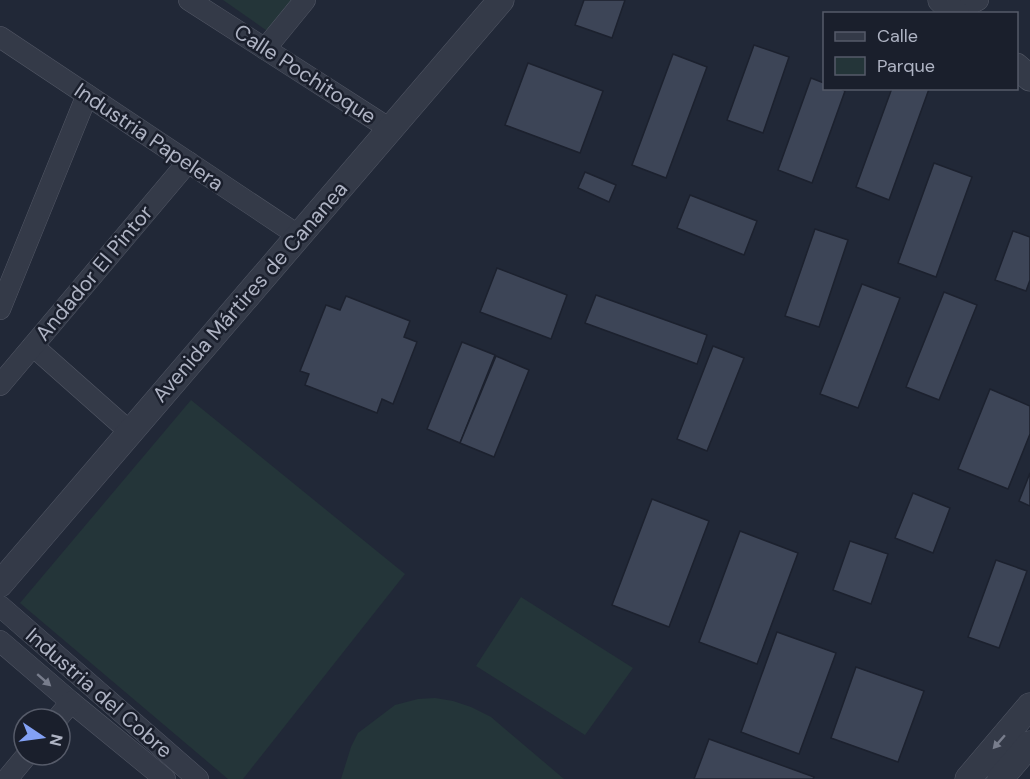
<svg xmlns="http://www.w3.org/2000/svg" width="1030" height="779" font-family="'DM Sans',sans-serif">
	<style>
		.green { fill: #243539 }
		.building { fill: #3d4557; stroke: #1c212e; stroke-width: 1.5 }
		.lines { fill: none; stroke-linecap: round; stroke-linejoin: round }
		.minor-casing { stroke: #525765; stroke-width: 22 }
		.tertiary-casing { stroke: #525765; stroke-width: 27 }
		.minor { stroke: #343a48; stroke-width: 21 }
		.tertiary { stroke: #343a48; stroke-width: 26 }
		.oneway { fill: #787d8c }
		.labels { text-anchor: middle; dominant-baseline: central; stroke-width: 5; stroke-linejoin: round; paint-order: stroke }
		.street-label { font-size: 21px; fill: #afb4c4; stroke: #1a1f2c }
	</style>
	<rect width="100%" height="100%" fill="#212837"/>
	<g class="green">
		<path d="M223,0H301L273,35Z"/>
		<path d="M191,400L405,574L243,779H228L20,603Z"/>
		<path d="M521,597L633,668L585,735L476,666Z"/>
		<path d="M435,698L453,701L471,707L491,717L564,779H341L351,747L358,733L395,705L418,699Z"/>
	</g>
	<g class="building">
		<path d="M584,0H625L612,38L575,25Z"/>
		<path d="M754,45L789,57L763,133L727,120Z"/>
		<path d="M673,54L707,67L666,178L632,165Z"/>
		<path d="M528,63L603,91L580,153L505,125Z"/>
		<path d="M811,78L824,83V88H839L845,91L812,183L778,170Z"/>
		<path d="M892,88L929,89L889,200L856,187Z"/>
		<path d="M934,163L972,177L936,277L898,263Z"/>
		<path d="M585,172L616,185L609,202L578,188Z"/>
		<path d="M690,195L757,221L744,255L677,228Z"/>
		<path d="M815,229L848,240L819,327L785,316Z"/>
		<path d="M1013,231L1030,237V280L1026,291L995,280Z"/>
		<path d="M497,268L567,295L551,339L480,312Z"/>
		<path d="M862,284L900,298L858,408L820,394Z"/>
		<path d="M944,292L977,305L939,400L906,387Z"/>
		<path d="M596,295L707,335L697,364L585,323Z"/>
		<path d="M346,296L410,321L404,337L417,342L393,404L382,399L377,413L305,385L309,374L300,371L326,305L340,310Z"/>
		<path d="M462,342L495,355L460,443L427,429Z"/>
		<path d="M713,346L744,358L707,451L677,439Z"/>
		<path d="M496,356L529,370L494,457L460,443Z"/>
		<path d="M990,389L1030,406V434L1008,489L958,469Z"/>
		<path d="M1030,473V506L1019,501Z"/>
		<path d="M913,493L950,508L933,553L895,538Z"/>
		<path d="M652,499L709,521L669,627L612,605Z"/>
		<path d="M740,531L798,553L757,664L699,642Z"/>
		<path d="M850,541L888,554L871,604L833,590Z"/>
		<path d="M996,560L1027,571L999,648L968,637Z"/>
		<path d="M777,632L836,653L799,754L741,732Z"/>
		<path d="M856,667L924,691L898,762L831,738Z"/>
		<path d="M709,739L814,777L813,779H694Z"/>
	</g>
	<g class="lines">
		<g class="minor-casing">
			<g id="minor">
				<path d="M189,0L390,129"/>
				<path d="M955,12L978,0"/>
				<path d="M0,37L299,236"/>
				<path d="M265,49L305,0"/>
				<path d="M0,309L87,95"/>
				<path d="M33,346L130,432"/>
				<path d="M0,385L188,162"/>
				<path d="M0,606L198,779"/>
				<path d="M0,641L71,702L165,779"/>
				<path d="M57,719L71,702"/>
				<path d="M7,779L27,755"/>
			</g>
		</g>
		<g class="tertiary-casing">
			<g id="tertiary">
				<path d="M941,0L956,14"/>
				<path d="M1016,66L1030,78"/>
				<path d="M0,584L501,0"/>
				<path d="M968,779L1030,706"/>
				<path d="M1000,779L1030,744"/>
			</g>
		</g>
		<use href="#minor" class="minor"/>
		<use href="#tertiary" class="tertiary"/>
	</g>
	<defs><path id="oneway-solid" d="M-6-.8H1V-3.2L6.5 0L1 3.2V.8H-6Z" transform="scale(1.5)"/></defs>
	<g class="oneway">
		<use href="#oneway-solid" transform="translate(44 680) rotate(41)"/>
		<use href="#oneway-solid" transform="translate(999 742) rotate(131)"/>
	</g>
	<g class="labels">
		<g class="street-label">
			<text transform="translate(305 74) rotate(33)">Calle Pochitoque</text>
			<text transform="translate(149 137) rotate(34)">Industria Papelera</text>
			<text transform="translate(94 273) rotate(-50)">Andador El Pintor</text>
			<text transform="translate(250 292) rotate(-49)">Avenida Mártires de Cananea</text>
			<text transform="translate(99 693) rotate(41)">Industria del Cobre</text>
		</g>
	</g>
	<rect x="823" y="12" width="195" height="78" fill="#1a1f2c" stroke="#565b69" stroke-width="1.5"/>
	<rect x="835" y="32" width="30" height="9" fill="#343a48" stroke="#565b69" stroke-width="1.5"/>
	<text x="877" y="42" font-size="18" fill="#afb4c4">Calle</text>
	<rect x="835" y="57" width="30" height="18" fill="#243539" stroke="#565b69" stroke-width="1.5"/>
	<text x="877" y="72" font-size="18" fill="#afb4c4">Parque</text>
	<g transform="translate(42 737) rotate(103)"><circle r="28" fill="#1a1f2c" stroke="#565b69" stroke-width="1.5"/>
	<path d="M0-4.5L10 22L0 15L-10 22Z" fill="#83a1f5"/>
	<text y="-9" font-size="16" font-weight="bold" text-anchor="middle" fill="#afb4c4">N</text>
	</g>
</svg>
